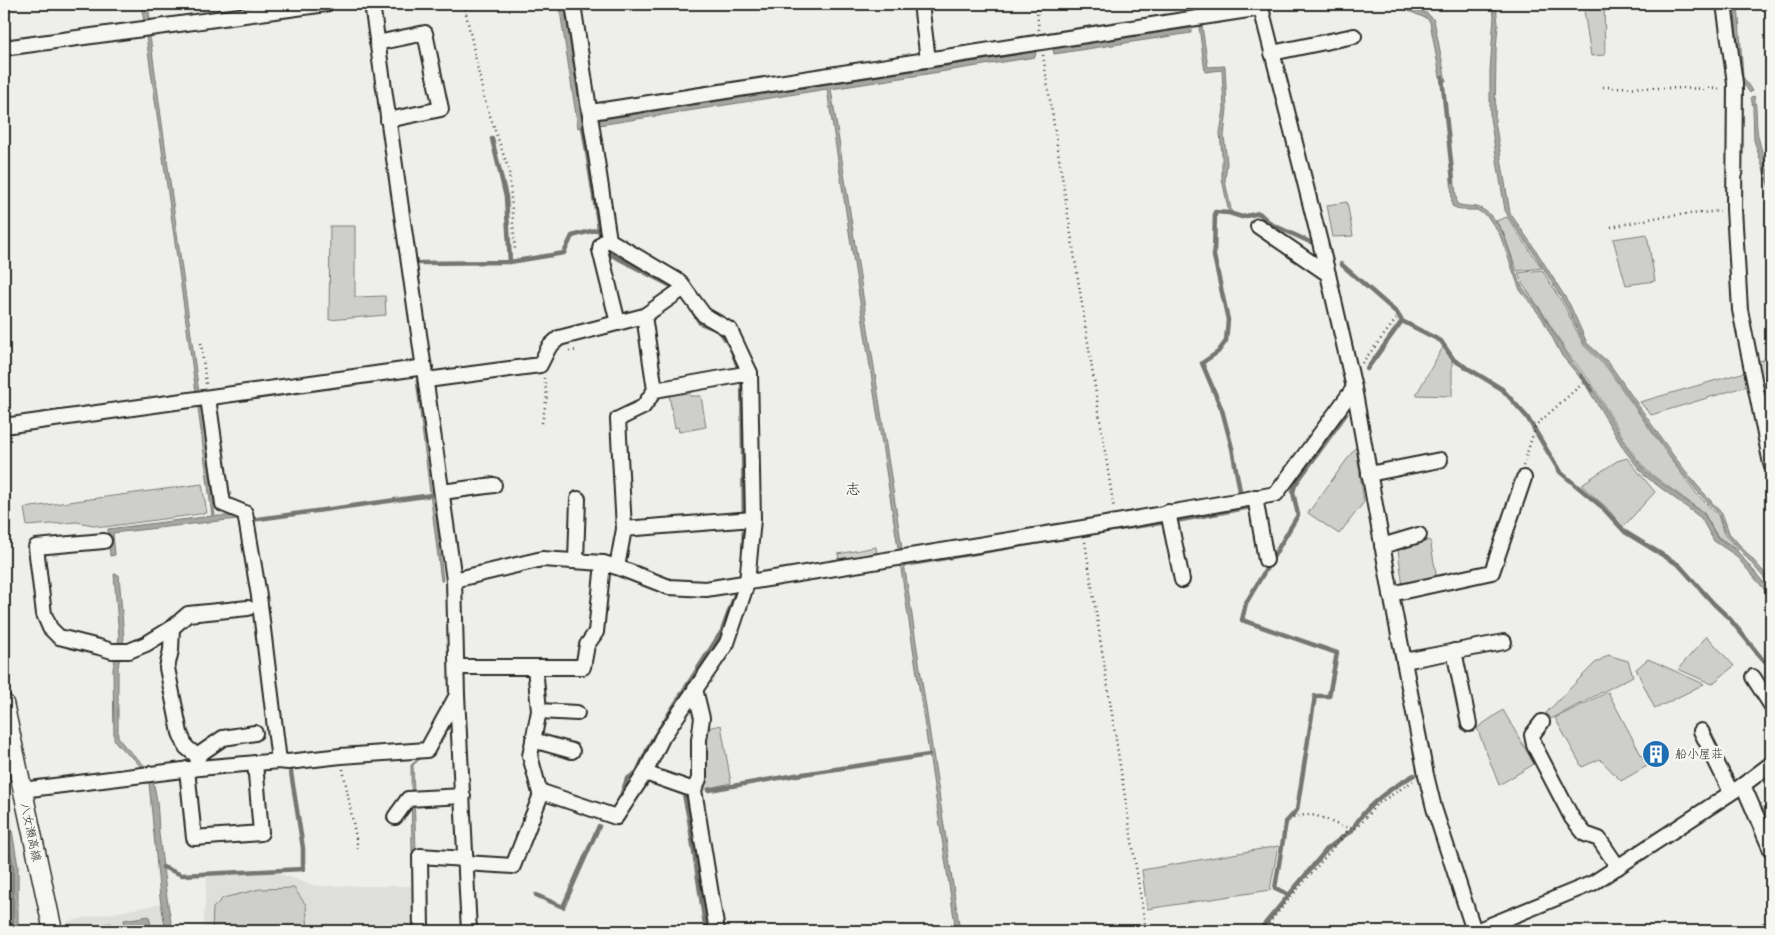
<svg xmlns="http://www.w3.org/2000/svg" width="1775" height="935" font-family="'Shantell Sans','Klee One',sans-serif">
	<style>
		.built { fill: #dededb }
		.green { fill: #cececa; stroke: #7c7c7a }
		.water { fill: #a6a6a3; stroke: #757573 }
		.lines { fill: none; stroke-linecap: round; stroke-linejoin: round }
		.shore { stroke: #5c5c5b; stroke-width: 1 }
		.stream { stroke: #757573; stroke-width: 4.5 }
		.minor-casing { stroke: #2b2b2b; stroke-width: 18 }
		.major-casing { stroke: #2b2b2b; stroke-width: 21 }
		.path { stroke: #2b2b2b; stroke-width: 2.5; stroke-dasharray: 1 4; stroke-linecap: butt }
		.minor { stroke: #f6f6f2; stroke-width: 14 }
		.major { stroke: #f6f6f2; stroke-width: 18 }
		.labels { text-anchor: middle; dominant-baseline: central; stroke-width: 4.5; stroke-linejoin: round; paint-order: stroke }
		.poi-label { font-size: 12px; fill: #2b2b2b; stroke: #f6f6f2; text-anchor: start }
		.street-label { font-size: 12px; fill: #2b2b2b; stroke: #f6f6f2 }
		.quarter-label { font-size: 15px; fill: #2b2b2b; stroke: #f6f6f2 }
	</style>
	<rect width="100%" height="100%" fill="#eeeeea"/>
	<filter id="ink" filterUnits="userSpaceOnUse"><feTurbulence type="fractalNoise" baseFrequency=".02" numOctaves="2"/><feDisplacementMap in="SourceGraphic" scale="10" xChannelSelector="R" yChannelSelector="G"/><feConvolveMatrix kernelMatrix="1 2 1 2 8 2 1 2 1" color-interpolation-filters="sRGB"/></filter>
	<g filter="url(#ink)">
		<g class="built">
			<path d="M278,873L312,885L320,886H413L414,931H203L207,875Z"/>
			<path d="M161,904L168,931H70L68,921Z"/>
		</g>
		<g class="green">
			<path d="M1583,4H1604L1605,55L1591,56Z"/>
			<path d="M1347,202L1353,236L1333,237L1327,205Z"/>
			<path d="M1507,217L1542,268L1517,271L1503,232L1496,221Z"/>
			<path d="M330,226H355V297L385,296L386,315L329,320Z"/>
			<path d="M1647,234L1655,281L1626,285L1613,239Z"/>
			<path d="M1542,270L1565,307L1584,346L1607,368L1675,465L1696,493L1718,515L1723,532L1738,550L1717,536L1704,513L1647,471L1631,451L1592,384L1566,351L1541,310L1523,285L1518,273Z"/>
			<path d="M1443,347L1452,361V396L1416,395Z"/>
			<path d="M1771,359V389L1761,390L1756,361Z"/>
			<path d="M1745,372L1747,386L1651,415L1640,402Z"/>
			<path d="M689,391L690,396H701L706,427L679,432L678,427L675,428L669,395Z"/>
			<path d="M1356,447L1364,502L1339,534L1308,513Z"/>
			<path d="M1627,458L1655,492L1623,527L1606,507L1582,486L1585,482L1617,461Z"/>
			<path d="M202,484L207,513L104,527L77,522L27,526L24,508Z"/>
			<path d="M1430,540L1437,579L1403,587L1398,550Z"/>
			<path d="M876,547L877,554L839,560L838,554Z"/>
			<path d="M1707,636L1734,666L1712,684L1678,669Z"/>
			<path d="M1608,655L1628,661L1633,676L1551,719L1546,713L1594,664Z"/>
			<path d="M1648,659L1704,684L1655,709L1636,669Z"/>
			<path d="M1608,692L1647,766L1621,781L1600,759L1582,767L1555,718Z"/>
			<path d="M1503,710L1534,764L1499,785L1477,728Z"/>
			<path d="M721,725L731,783L704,789L706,780L707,728Z"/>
			<path d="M1278,846L1270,890L1147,909L1142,870Z"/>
			<path d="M294,888L306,905L308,931H212L213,908L223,898L260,889Z"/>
		</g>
		<g class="water">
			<path d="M141,4H148L150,21L144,22Z"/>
			<path d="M559,4H564L582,122L585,121L586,126L578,128Z"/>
			<path d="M1401,4H1408L1410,6L1428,14L1434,20L1446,81L1441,82L1430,22L1428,19L1406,10Z"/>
			<path d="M1492,4H1496L1498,24L1496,51L1495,121L1510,213L1535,249L1570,305L1587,343L1609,363L1673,455L1696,484L1723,515L1729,533L1771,580V586L1724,531L1719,514L1697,491L1677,466L1608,367L1585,345L1567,307L1534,253L1508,216L1505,210L1490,118V71L1494,16Z"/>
			<path d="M1734,4H1738L1743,77L1752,91L1750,93L1741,80Z"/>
			<path d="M1202,26L1208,67L1225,66L1227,109L1224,136L1227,163L1225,181L1232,214L1229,213L1222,179V155L1220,133L1224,109L1222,70L1205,72L1199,27Z"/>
			<path d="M1191,28V33L1054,54L1053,49Z"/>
			<path d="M146,36H150L199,393H196Z"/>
			<path d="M1034,52L1036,53L1035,57L831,89L902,548H898L827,89L599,125L598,120Z"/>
			<path d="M1754,96C1758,111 1755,126 1759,140C1763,158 1771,175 1771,194L1754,140L1753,107L1751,97Z"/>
			<path d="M1451,176H1454L1457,204C1472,209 1477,202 1491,216C1510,234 1510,264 1521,285C1526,294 1534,301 1540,310C1555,334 1567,358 1586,379L1583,381L1562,356L1542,318L1520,290L1500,235L1488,217L1477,210H1461L1452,206Z"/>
			<path d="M418,379L434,495L443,581H441L416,380Z"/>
			<path d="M1590,384L1630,452L1646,472L1704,514L1717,537L1737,551L1769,589L1771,597V609L1764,589L1735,555L1714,541L1701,518L1645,476L1625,451L1587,387Z"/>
			<path d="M202,407L215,516H238L237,519L113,533L115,555L110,556L108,529L212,516L198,408Z"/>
			<path d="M904,563L960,931H956L901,569V564Z"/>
			<path d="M114,574L119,575L124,638L118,667V736C125,752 144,759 151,776C158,794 158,815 159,833C163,866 166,899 173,931H166L160,898L149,783C145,774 141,766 134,759C126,753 119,748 114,739L113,669L119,637Z"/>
			<path d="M423,754L425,755L413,765L416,852H412L411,765Z"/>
			<path d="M4,798L10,819L18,866V931H4Z"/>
			<path d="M149,916L152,931H126L124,920Z"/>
			<path d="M111,923L113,931H97L96,926Z"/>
		</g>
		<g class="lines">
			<g class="shore">
				<path d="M4,816L13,867V926"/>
				<path d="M4,850L7,868V922"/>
			</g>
			<g class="stream">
				<path d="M1200,10L1244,4"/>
				<path d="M1442,77L1453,181"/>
				<path d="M583,127L601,241"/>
				<path d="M492,139L506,197L510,262"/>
				<path d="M606,250L608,253L673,287L676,290"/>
				<path d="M420,263L510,262L564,253L572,236L599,229"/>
				<path d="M1341,264L1397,313L1402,321L1441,341L1454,360L1502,389L1527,417L1560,472L1602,507L1625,532L1679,565L1714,604L1729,618L1763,660L1771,664"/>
				<path d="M691,308L700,323L720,331L731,348L742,378L744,526L743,559"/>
				<path d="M1367,369L1402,321"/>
				<path d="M1581,376L1592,390"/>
				<path d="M1240,491L1232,448L1222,410L1202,363L1218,352L1226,341L1228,320L1214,256L1215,212L1229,213L1242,217L1259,213L1271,224L1310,242"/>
				<path d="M251,520L432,495"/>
				<path d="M1091,533L1181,520L1250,507"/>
				<path d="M904,565L1063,538"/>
				<path d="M663,786L684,794L689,819L706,931"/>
				<path d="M709,790L796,775L929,755"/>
				<path d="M618,804L627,779L637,772L651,742L722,631L738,586"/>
				<path d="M163,867L182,875L303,869V848L290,766"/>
				<path d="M536,895L563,907L599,826"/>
				<path d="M1288,896L1286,893L1275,888L1286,822L1297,810L1315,696H1329L1337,653L1242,620L1246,603L1298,515L1293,492L1295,485L1346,414"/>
				<path d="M1259,931L1327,849L1348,833L1351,832C1365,805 1388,790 1414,775"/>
			</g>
			<g class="minor-casing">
				<g id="minor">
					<path d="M372,4L454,580L457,695L469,931"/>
					<path d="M573,4L609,240L680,282L684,288"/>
					<path d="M921,4L928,60"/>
					<path d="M1260,4L1328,274L1354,388L1391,594L1426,775L1434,808L1474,931"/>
					<path d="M1724,4L1735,83L1734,209L1740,310L1771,464"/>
					<path d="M377,43L425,33L441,109L388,120"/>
					<path d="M4,48L326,4"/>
					<path d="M1272,53L1354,36"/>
					<path d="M591,112L1261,8"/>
					<path d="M1258,226L1328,274"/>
					<path d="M609,240C603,242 600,243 600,250L618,323"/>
					<path d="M644,316L655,390"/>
					<path d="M427,380L540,365L549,347L559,338L644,316L684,288L704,315L730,330L750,373L753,519L747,583L727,643L662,738L645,773L616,817L542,792L513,866L465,863"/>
					<path d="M208,398L223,504L245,513L259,596L279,761"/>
					<path d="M4,426L425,367"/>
					<path d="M1369,474L1440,460"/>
					<path d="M442,492L494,485"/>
					<path d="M1255,497L1266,560"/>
					<path d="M1168,512L1182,580"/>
					<path d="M624,529L753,519"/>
					<path d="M104,541L36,547L44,614L50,628L59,637L99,647L112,651H129L146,644L172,628L188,614L248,608"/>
					<path d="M1382,546L1419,535"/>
					<path d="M576,561L578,499"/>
					<path d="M617,567L624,529L618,419L643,407L655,390L750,373"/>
					<path d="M454,580L542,559L603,563L617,567L669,587L706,589L1083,528L1276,494L1354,388"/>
					<path d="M1391,594L1492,572L1524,478"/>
					<path d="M172,628L171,650L167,668L180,733L186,747L197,756L199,768"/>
					<path d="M1454,651L1469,724"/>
					<path d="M1404,661L1504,642"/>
					<path d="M457,667H583L587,645L596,632L603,563"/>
					<path d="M535,667L539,711L530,756L541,797"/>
					<path d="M1753,677L1771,705"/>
					<path d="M695,689L702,718L699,740V779L694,790L717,931"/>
					<path d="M539,711L577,713"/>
					<path d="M1542,722L1532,735L1534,745L1572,818L1585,834L1599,839L1618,867"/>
					<path d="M1701,731L1731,792"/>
					<path d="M533,740L572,751"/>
					<path d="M197,756L223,738L255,733"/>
					<path d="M187,769L194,838L261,833L255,763"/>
					<path d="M645,773L694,790"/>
					<path d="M1743,785L1771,850"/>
					<path d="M22,790L199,768L279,761L288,762L341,756L427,750L457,695"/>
					<path d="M395,817L408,799L463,796"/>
					<path d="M4,929L7,931"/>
					<path d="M421,931L420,856L465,859"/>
					<path d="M1476,931L1593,883L1743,785L1771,764"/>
					<path d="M1766,931L1771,929"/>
				</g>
			</g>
			<g class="major-casing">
				<path id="major" d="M4,703L53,931"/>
			</g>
			<g class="path">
				<path d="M464,4L484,98L509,171L515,249"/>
				<path d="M1036,4L1039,30"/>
				<path d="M1043,55L1114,509"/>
				<path d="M1603,87L1722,89"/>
				<path d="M1611,227L1659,217L1720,211"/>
				<path d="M201,343L206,384"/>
				<path d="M569,351L579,350"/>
				<path d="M1362,363L1398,317"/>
				<path d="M542,423L547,396L544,378"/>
				<path d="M1523,466L1536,425L1583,383"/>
				<path d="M1085,542L1146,931"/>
				<path d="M343,769L358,849"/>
				<path d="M1293,818C1322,807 1332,830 1357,828L1376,805L1413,781"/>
				<path d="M1262,931L1349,829"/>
			</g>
			<use href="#minor" class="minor"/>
			<use href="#major" class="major"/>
		</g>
	</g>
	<defs>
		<g id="building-disc" transform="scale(1.4375)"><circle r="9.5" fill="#1f6fb2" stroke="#f6f6f2"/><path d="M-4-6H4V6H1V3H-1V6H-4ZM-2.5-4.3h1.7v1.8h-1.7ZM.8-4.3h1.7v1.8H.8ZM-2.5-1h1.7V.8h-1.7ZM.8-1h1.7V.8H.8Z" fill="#fff"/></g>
	</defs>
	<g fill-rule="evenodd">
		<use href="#building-disc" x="1656" y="754"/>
	</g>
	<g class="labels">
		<g class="poi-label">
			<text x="1675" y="754">船小屋荘</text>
		</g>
		<g class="street-label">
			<text transform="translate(31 832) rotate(78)">八女瀬高線</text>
		</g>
		<g class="quarter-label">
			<text x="853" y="489">志</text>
		</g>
	</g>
	<rect width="1775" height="935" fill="none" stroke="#f6f6f2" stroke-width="20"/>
	<rect x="10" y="10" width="1755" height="915" fill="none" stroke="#2b2b2b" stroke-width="2" filter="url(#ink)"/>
</svg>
